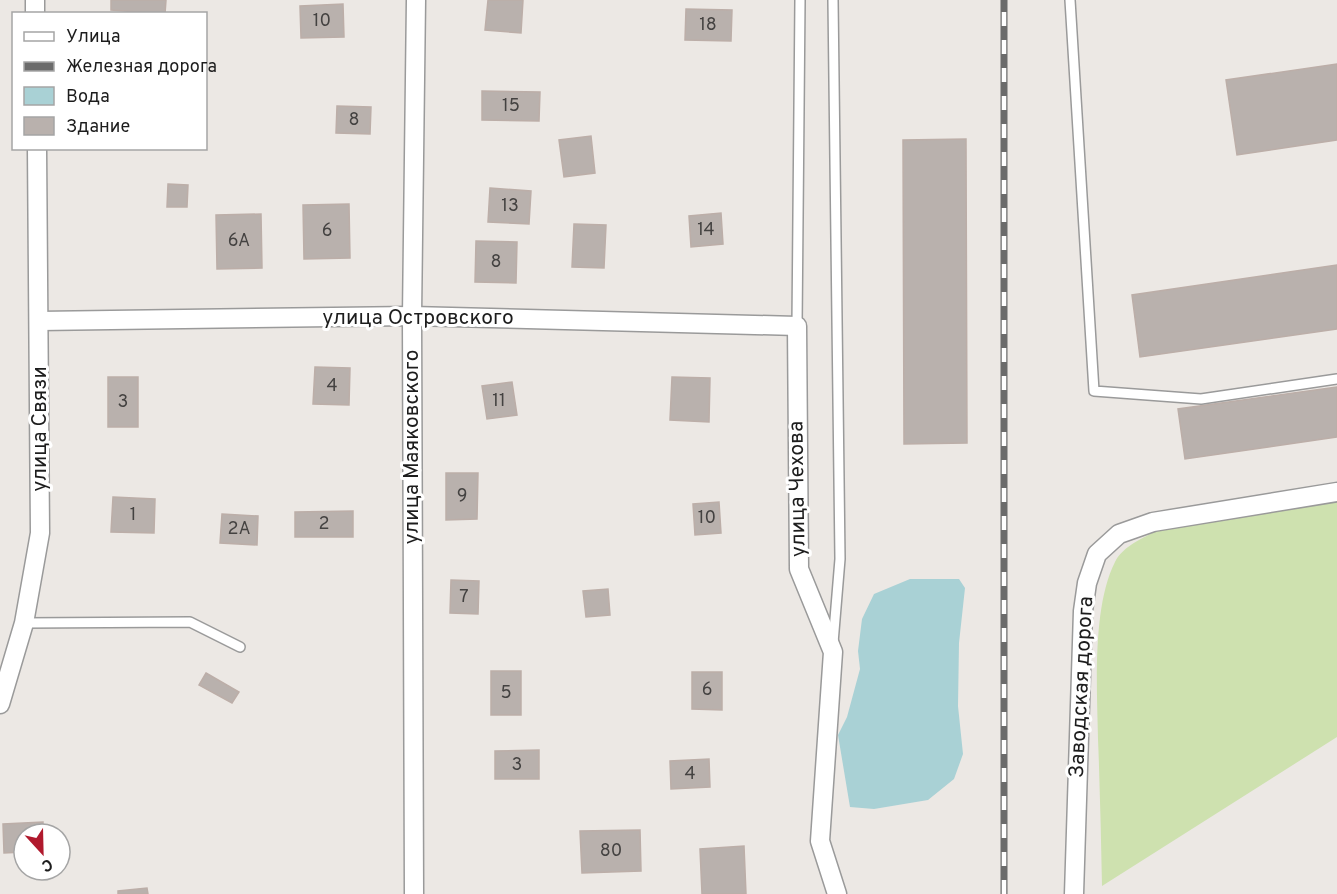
<svg xmlns="http://www.w3.org/2000/svg" width="1337" height="894" font-family="Overpass,sans-serif">
	<style>
		.grass { fill: #cee1af }
		.water { fill: #a9d1d5 }
		.building { fill: #b9b1ad; stroke: #bcaea8; stroke-width: 1.5 }
		.lines { fill: none; stroke-linecap: round; stroke-linejoin: round }
		.lane-casing { stroke: #9a9a9a; stroke-width: 12 }
		.street-casing { stroke: #9a9a9a; stroke-width: 21 }
		.lane { stroke: #fff; stroke-width: 9 }
		.street { stroke: #fff; stroke-width: 18 }
		.rail-casing { stroke: #6b6b6b; stroke-width: 7 }
		.rail { stroke: #fff; stroke-width: 4.5; stroke-dasharray: 14; stroke-linecap: butt }
		.labels { text-anchor: middle; dominant-baseline: central; stroke-width: 6; stroke-linejoin: round; paint-order: stroke }
		.number-label { font-size: 18px; fill: #444241 }
		.street-label { font-size: 21px; fill: #1d1d1d; stroke: #fff }
	</style>
	<rect width="100%" height="100%" fill="#ece8e4"/>
	<path class="grass" d="M1337,502V737L1102,886C1101,837 1100,788 1098,739C1097,689 1092,607 1115,562C1123,546 1143,538 1158,530Z"/>
	<path class="water" d="M910,579H959L965,588L959,643L958,706L963,754L954,779L928,800L874,809L850,807L838,735L847,717L860,669L858,651L862,619L874,594Z"/>
	<g class="building">
		<path d="M111,0H166L165,14L111,10Z"/>
		<path d="M488,0H523L521,33L485,30Z"/>
		<path d="M343,4L344,37L301,38L300,6Z"/>
		<path d="M686,9L732,10L731,41L685,40Z"/>
		<path d="M1337,64V140L1237,155L1226,80Z"/>
		<path d="M482,91L540,92L539,121L482,120Z"/>
		<path d="M337,106L371,107L370,134L336,133Z"/>
		<path d="M591,136L595,173L564,177L559,140Z"/>
		<path d="M966,139L967,443L904,444L903,140Z"/>
		<path d="M168,184L188,185L187,207H167Z"/>
		<path d="M490,188L531,191L529,224L488,222Z"/>
		<path d="M349,204L350,258L304,259L303,205Z"/>
		<path d="M721,213L723,244L691,247L689,216Z"/>
		<path d="M261,214L262,268L217,269L216,215Z"/>
		<path d="M574,224L606,225L604,268L572,267Z"/>
		<path d="M476,241L517,242L516,283L475,282Z"/>
		<path d="M1337,265V329L1140,357L1132,295Z"/>
		<path d="M315,367L350,368L349,405L313,404Z"/>
		<rect x="108" y="377" width="30" height="50"/>
		<path d="M672,377L710,378L709,422L670,420Z"/>
		<path d="M512,382L517,415L487,419L482,386Z"/>
		<path d="M1337,387V437L1185,459L1178,409Z"/>
		<path d="M446,473H478L477,519L446,520Z"/>
		<path d="M113,497L155,499L154,533L111,532Z"/>
		<path d="M719,502L721,533L695,535L693,504Z"/>
		<path d="M353,511V537H295V512Z"/>
		<path d="M222,514L258,516L257,545L220,543Z"/>
		<path d="M451,580L479,581L478,614L450,613Z"/>
		<path d="M608,589L610,615L586,617L583,591Z"/>
		<rect x="491" y="671" width="30" height="44"/>
		<path d="M692,672H722V710L692,709Z"/>
		<path d="M206,673L239,692L232,703L199,685Z"/>
		<path d="M539,750V779H495V751Z"/>
		<path d="M709,759L710,787L671,789L670,761Z"/>
		<path d="M43,822V834H24V852L4,853L3,824Z"/>
		<path d="M640,830L641,871L582,873L580,831Z"/>
		<path d="M744,846L746,894H702L700,849Z"/>
		<path d="M147,888L148,894H118V891Z"/>
	</g>
	<g class="lines">
		<g class="lane-casing">
			<g id="lane">
				<path d="M833,0L840,559L833,643"/>
				<path d="M1070,0L1094,391L1201,399L1337,379"/>
				<path d="M797,326L800,0"/>
				<path d="M24,623L190,622L240,647"/>
			</g>
		</g>
		<g class="street-casing">
			<g id="street">
				<path d="M35,0V14"/>
				<path d="M39,321L412,316L797,326L799,569L833,652L820,841L837,894"/>
				<path d="M0,704L24,623L40,533L37,148"/>
				<path d="M414,894L412,316L416,0"/>
				<path d="M1074,894L1083,611L1087,583L1097,554L1119,534L1153,522L1337,492"/>
			</g>
		</g>
		<use href="#lane" class="lane"/>
		<use href="#street" class="street"/>
		<g class="rail-casing">
			<path id="rail" d="M1004,894V0"/>
		</g>
		<use href="#rail" class="rail"/>
	</g>
	<g class="labels">
		<g class="number-label">
			<text x="322" y="21">10</text>
			<text x="708" y="25">18</text>
			<text x="511" y="106">15</text>
			<text x="354" y="120">8</text>
			<text x="510" y="206">13</text>
			<text x="706" y="230">14</text>
			<text x="327" y="231">6</text>
			<text x="239" y="241">6А</text>
			<text x="496" y="262">8</text>
			<text x="332" y="386">4</text>
			<text x="499" y="401">11</text>
			<text x="123" y="402">3</text>
			<text x="462" y="496">9</text>
			<text x="133" y="515">1</text>
			<text x="707" y="518">10</text>
			<text x="324" y="524">2</text>
			<text x="239" y="529">2А</text>
			<text x="464" y="597">7</text>
			<text x="707" y="690">6</text>
			<text x="506" y="693">5</text>
			<text x="517" y="765">3</text>
			<text x="690" y="774">4</text>
			<text x="611" y="851">80</text>
		</g>
		<g class="street-label">
			<text x="418" y="318">улица Островского</text>
			<text transform="translate(40 429) rotate(-90)">улица Связи</text>
			<text transform="translate(412 447) rotate(-90)">улица Маяковского</text>
			<text transform="translate(798 489) rotate(-91)">улица Чехова</text>
			<text transform="translate(1082 687) rotate(-87)">Заводская дорога</text>
		</g>
	</g>
	<rect x="12" y="12" width="195" height="138" fill="#ffffff" stroke="#a5a5a5" stroke-width="1.5"/>
	<rect x="24" y="32" width="30" height="9" fill="#ffffff" stroke="#a5a5a5" stroke-width="1.5"/>
	<text x="66" y="42" font-size="18" fill="#1d1d1d">Улица</text>
	<rect x="24" y="62" width="30" height="9" fill="#6b6b6b" stroke="#a5a5a5" stroke-width="1.5"/>
	<text x="66" y="72" font-size="18" fill="#1d1d1d">Железная дорога</text>
	<rect x="24" y="87" width="30" height="18" fill="#a9d1d5" stroke="#a5a5a5" stroke-width="1.5"/>
	<text x="66" y="102" font-size="18" fill="#1d1d1d">Вода</text>
	<rect x="24" y="117" width="30" height="18" fill="#b9b1ad" stroke="#a5a5a5" stroke-width="1.5"/>
	<text x="66" y="132" font-size="18" fill="#1d1d1d">Здание</text>
	<g transform="translate(42 852) rotate(158)"><circle r="28" fill="#ffffff" stroke="#a5a5a5" stroke-width="1.5"/>
	<path d="M0-4.5L10 22L0 15L-10 22Z" fill="#b0192d"/>
	<text y="-9" font-size="16" font-weight="bold" text-anchor="middle" fill="#1d1d1d">С</text>
	</g>
</svg>
